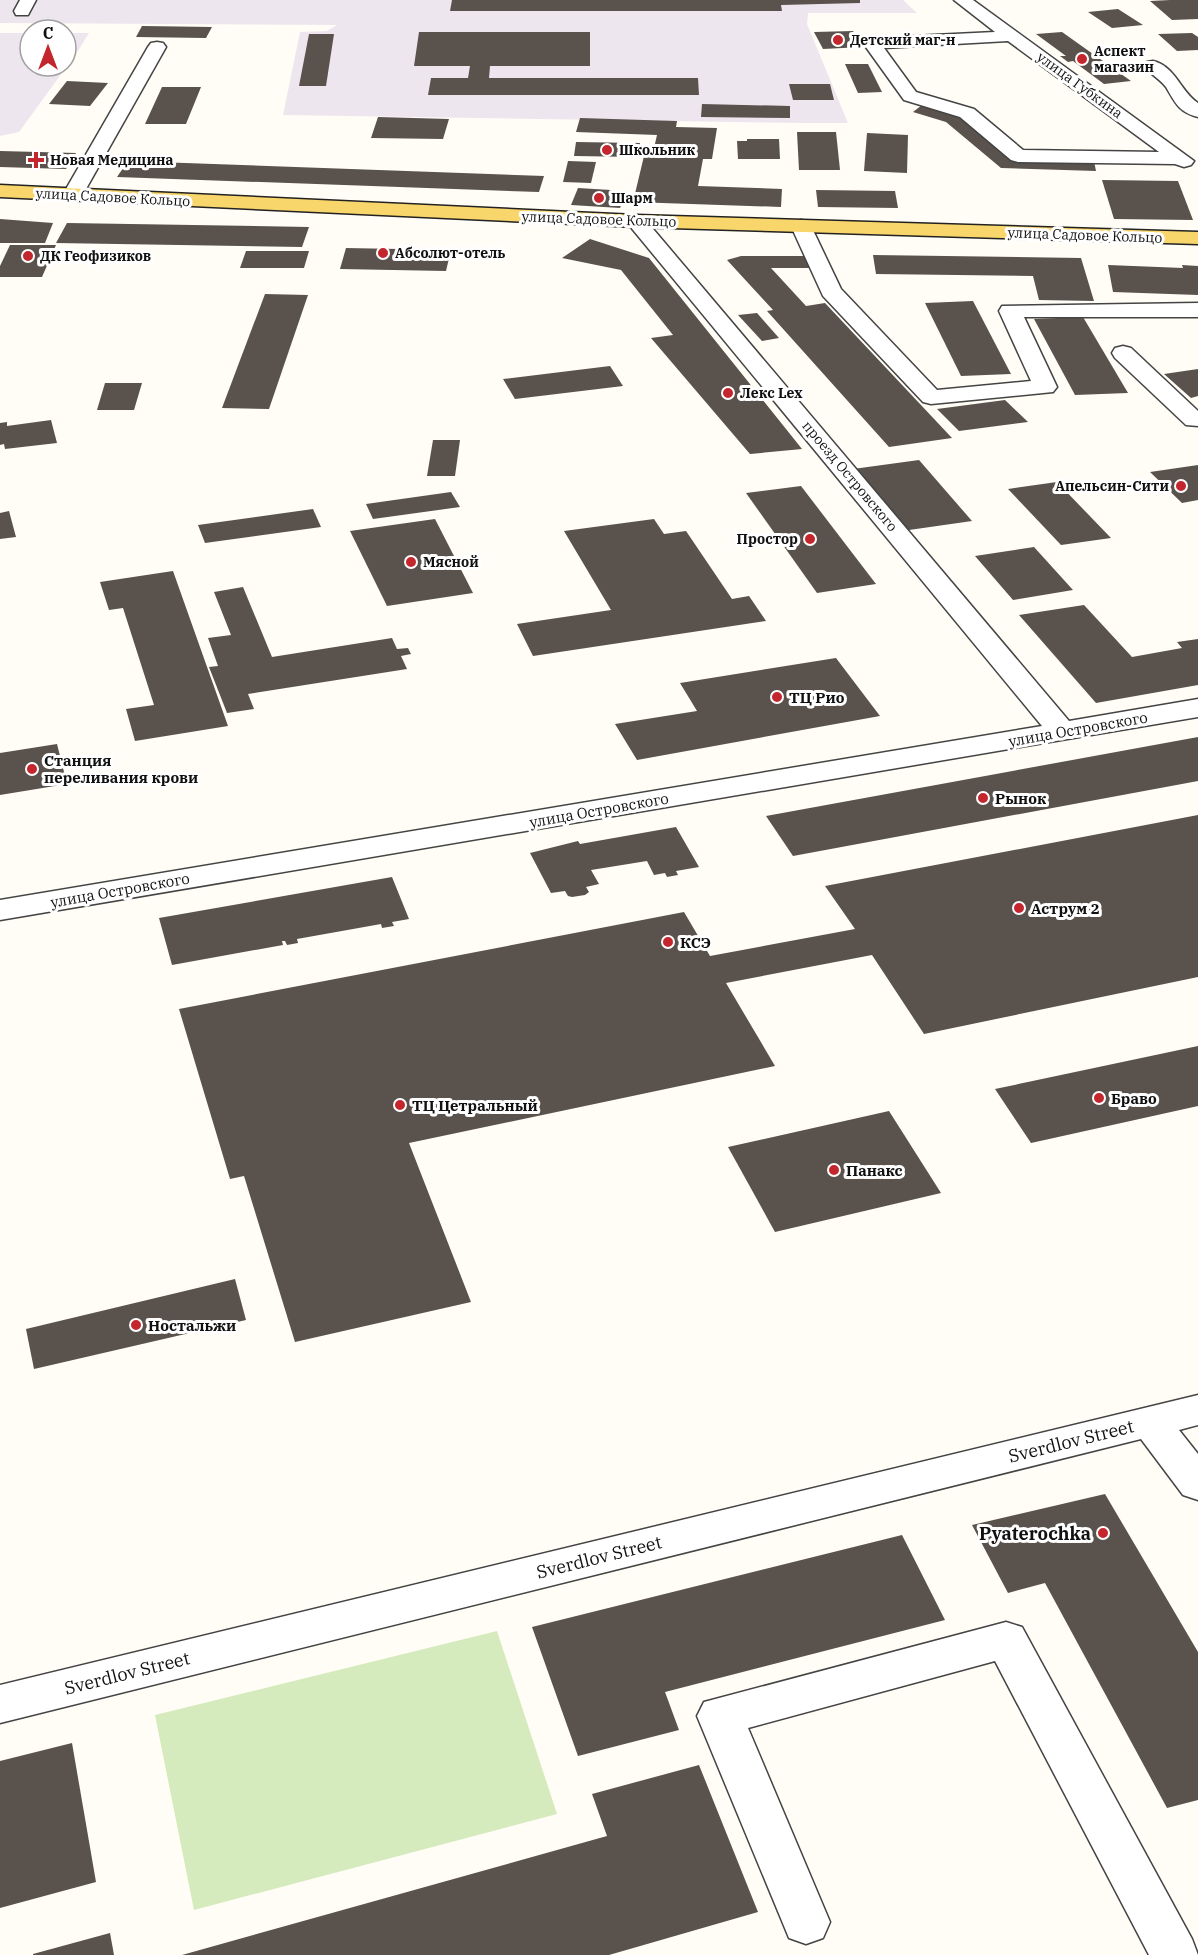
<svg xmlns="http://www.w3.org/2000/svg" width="1198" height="1955" font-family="'IBM Plex Serif',serif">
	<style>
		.industrial { fill: #eee6ef }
		.green { fill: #d5ebbd }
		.building { fill: #5a524d }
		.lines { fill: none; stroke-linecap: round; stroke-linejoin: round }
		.minor-casing { stroke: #444; stroke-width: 3 }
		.major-casing { stroke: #222; stroke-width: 3 }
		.minor { fill: #fff; fill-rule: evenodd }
		.major { fill: #f9d66b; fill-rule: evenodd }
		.poi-dot { fill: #c4262e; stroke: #fff; stroke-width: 2 }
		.labels { text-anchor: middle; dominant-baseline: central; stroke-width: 6; stroke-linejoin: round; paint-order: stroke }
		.far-poi-label { font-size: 14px; font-weight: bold; fill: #111; stroke: #fff; text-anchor: start }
		.far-street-label { font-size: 14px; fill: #111; stroke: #fff }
		.poi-label { font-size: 15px; font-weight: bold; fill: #111; stroke: #fff; text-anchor: start }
		.street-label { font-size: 15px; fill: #111; stroke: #fff }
		.near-street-label { font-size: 18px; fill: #111; stroke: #fff }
		.near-poi-label { font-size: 18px; font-weight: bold; fill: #111; stroke: #fff; text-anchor: end }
	</style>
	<rect width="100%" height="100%" fill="#fffdf5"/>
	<g class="industrial">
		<path d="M0,0H903L917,13H808L807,24L848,123H802L283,115L300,32L327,31L337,25L0,23Z"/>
		<path d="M0,33H30V66H66V33H89L78,51L19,132L0,136Z"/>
	</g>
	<path class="green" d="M497,1631L557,1814L194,1910L155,1715Z"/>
	<g class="building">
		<path d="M452,0H860V3L781,5L782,11H450Z"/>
		<path d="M1170,0H1198V19L1172,20L1150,1Z"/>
		<path d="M1118,9L1143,25L1112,28L1088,12Z"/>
		<path d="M142,26L212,27L206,38L136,37Z"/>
		<path d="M853,31L862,47L823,49L814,32Z"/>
		<path d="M419,32H590V66H490L489,78H698L699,95H428L431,78H468L470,66H414Z"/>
		<path d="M1062,32L1131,81L1104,84L1073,61L1068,62L1060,56H1066L1036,34Z"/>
		<path d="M1192,33L1198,37V50L1177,51L1158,34Z"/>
		<path d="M309,34H334L326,86H299Z"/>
		<path d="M845,64H868L882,92L858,93Z"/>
		<path d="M67,81L108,83L90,106L49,104Z"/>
		<path d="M789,84H830L834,100H793Z"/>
		<path d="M162,87H201L186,124H145Z"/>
		<path d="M702,104L790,106V118L701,117Z"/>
		<path d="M922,105L956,115L1009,158L1094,161L1096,171L1001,168L946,122L913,112Z"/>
		<path d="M378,117L449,119L443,139L371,138Z"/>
		<path d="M580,118L677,121L676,127L717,128L712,159H703L698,186L782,189L781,207L633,202L644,156L652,157L657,135L576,132Z"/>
		<path d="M797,132H836L840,170H799Z"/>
		<path d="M867,133L908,135L907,173L864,171Z"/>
		<path d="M747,139H779L780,159H738L737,141H747Z"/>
		<path d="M576,142L640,143L638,157L574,156Z"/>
		<path d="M0,151L76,153L66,169L0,167Z"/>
		<path d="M128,161L544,176L539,192L117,177Z"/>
		<path d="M568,161L596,162L591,183L563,182Z"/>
		<path d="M1102,180L1178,181L1193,220L1114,219Z"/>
		<path d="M578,188L627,191L620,208L571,205Z"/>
		<path d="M816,190L895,191L898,208L818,207Z"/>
		<path d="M0,219L53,223L45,243H0Z"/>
		<path d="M67,223L309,227L302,247L56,243Z"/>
		<path d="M590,239L649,258L802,449L750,454L651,338L673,335L621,270L562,258Z"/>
		<path d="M10,245H56L42,277H0V266Z"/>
		<path d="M346,248L451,250L446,271L340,269Z"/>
		<path d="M246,251H309L304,268H240Z"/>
		<path d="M873,255L1081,258L1094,301L1039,300L1033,276L876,274Z"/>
		<path d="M741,256H809L812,268H771L806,306L825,303L952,438L889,447L767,311L773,310L727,260Z"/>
		<path d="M1108,265L1183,268L1182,265L1198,266V295L1113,292Z"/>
		<path d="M265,294L308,295L269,409L222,408Z"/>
		<path d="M973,301L1011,374L961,376L925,303Z"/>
		<path d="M757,313L779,338L762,341L738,315Z"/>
		<path d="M1083,317L1128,393L1075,395L1034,319Z"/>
		<path d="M610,366L623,386L515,399L503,379Z"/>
		<path d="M1198,369V396L1191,398L1164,374Z"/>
		<path d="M105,383H142L134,410H97Z"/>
		<path d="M1005,400L1028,422L959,431L937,409Z"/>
		<path d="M51,420L57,443L5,449L4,444L0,445V423L7,422V426Z"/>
		<path d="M433,440H460L455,476H427Z"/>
		<path d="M919,460L972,521L902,531L853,469Z"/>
		<path d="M1198,465V500L1182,503L1150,472Z"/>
		<path d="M1057,482L1111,538L1061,545L1008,489Z"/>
		<path d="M801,486L876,584L817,593L746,493Z"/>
		<path d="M451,492L460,507L373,519L366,504Z"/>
		<path d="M313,509L321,527L205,543L198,525Z"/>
		<path d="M9,511L16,537L0,539V513Z"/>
		<path d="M435,519L473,593L387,606L350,531Z"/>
		<path d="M654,519L664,534L686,531L732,599L749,596L766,621L533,656L517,624L611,610L564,531Z"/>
		<path d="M1034,547L1073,590L1013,600L975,556Z"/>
		<path d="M173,571L228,726L135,741L126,709L154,705L123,608L109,610L100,582Z"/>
		<path d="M243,587L272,657L392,638L397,649L408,648L411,654L401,656L407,669L248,694L254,709L227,713L209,667L218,666L208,638L231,635L214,592Z"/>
		<path d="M1084,605L1132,657L1182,648L1177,642L1198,639V685L1096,703L1019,615Z"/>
		<path d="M836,658L880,716L637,760L615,724L697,711L680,683Z"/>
		<path d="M1198,737V781L793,856L766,816Z"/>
		<path d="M57,744L67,784L0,795V753Z"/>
		<path d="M1198,815V977L924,1034L872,955L726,983L775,1066L409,1143L471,1302L295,1342L244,1176L230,1179L179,1009L684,912L710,956L855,929L825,886Z"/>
		<path d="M676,827L699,867L676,871L678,875L667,877L665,873L654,875L647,861L591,870L599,884L586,887L589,892L585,895L572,897L568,896L565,891L551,893L530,853L578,841L580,844Z"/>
		<path d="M392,877L409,919L392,922L394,926L382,928L381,924L297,939L298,943L287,945L285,941H282L283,945L172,965L159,918Z"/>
		<path d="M1198,1046V1106L1031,1143L995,1089Z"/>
		<path d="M889,1111L941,1193L775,1232L728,1147Z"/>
		<path d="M235,1279L246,1320L34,1369L26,1329Z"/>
		<path d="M1105,1494L1198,1652V1800L1167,1808L1045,1583L1008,1593L972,1525Z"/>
		<path d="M902,1535L945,1620L665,1692L679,1730L578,1756L532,1627Z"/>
		<path d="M72,1743L96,1882L0,1908V1761Z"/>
		<path d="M699,1765L758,1912L609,1955H182L607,1836L592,1794Z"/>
		<path d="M110,1933L114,1955H33V1954Z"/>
	</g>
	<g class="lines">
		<g class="minor-casing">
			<g id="minor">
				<path d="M20,0H36L28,15H16L14,11Z"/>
				<path d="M954,0H973L1194,161L1191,165L1184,167L1175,164L1018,162L1011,160L960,117L904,100L863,43L866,39L872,38L995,32ZM1008,41L1159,152L1023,150L974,109L916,92L884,48Z"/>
				<path d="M157,42L163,43L166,47L82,196L79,200H65L62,196L148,47L151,43Z"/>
				<path d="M1153,61C1175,66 1181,92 1198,103V117C1178,112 1175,102 1166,87C1160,79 1150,74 1144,66L1147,62Z"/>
				<path d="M636,215L643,217L1069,721L1198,699V717L0,920V900L1042,726L629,225L626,221L629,217Z"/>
				<path d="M801,220L808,222L811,226L841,289L937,390L1031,381L999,311L1002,306L1198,303V317H1024L1057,387L1053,392L931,404L923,402L823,296L791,226L794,222Z"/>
				<path d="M1123,346L1131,348L1198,411V426L1186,425L1115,358L1112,353L1115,348Z"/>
				<path d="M1198,1395V1425L1179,1430L1198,1454V1500L1183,1495L1141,1439L0,1723V1685Z"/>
				<path d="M1006,1622L1022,1627L1192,1939L1198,1955H1149L995,1661L748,1728L830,1922L823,1938L806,1944L789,1938L697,1716L704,1702Z"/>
			</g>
		</g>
		<g class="major-casing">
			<path id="major" d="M0,185L636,215L1198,232V244L636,227L0,197Z"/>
		</g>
		<use href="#minor" class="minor"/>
		<use href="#major" class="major"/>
	</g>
	<g class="poi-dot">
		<circle cx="838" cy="40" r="6"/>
		<circle cx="1082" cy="59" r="6"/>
		<circle cx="607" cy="150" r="6"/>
		<path d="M33 151h6v6h6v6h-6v6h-6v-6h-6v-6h6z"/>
		<circle cx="599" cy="198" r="6"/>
		<circle cx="383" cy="253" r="6"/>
		<circle cx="28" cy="256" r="6"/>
		<circle cx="728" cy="393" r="6"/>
		<circle cx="1181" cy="486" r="6"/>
		<circle cx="810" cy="539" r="6"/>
		<circle cx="411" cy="562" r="6"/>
		<circle cx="777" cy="697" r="6"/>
		<circle cx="32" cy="769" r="6"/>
		<circle cx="983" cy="798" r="6"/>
		<circle cx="1019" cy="908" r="6"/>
		<circle cx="668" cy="942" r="6"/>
		<circle cx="1099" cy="1098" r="6"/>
		<circle cx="400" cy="1105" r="6"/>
		<circle cx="834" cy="1170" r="6"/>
		<circle cx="136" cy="1325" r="6"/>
		<circle cx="1103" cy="1533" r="6"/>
	</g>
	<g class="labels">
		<g class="far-poi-label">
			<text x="850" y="40">Детский маг-н</text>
			<text x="1094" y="51">Аспект<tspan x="1094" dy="16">магазин</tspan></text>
			<text x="619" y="150">Школьник</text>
			<text x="50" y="160">Новая Медицина</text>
			<text x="611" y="198">Шарм</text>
			<text x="395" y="253">Абсолют-отель</text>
			<text x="40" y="256">ДК Геофизиков</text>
			<text x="740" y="393">Лекс Lex</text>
			<text x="1169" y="486" text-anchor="end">Апельсин-Сити</text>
			<text x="798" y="539" text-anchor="end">Простор</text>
			<text x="423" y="562">Мясной</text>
		</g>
		<g class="far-street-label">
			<text transform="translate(1080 85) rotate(36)">улица Губкина</text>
			<text transform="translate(113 197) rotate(3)">улица Садовое Кольцо</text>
			<text transform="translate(599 219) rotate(2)">улица Садовое Кольцо</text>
			<text transform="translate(1085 235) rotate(2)">улица Садовое Кольцо</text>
			<text transform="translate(850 476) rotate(50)">проезд Островского</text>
		</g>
		<g class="poi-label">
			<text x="789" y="697">ТЦ Рио</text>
			<text x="44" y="760">Станция<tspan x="44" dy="17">переливания крови</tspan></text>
			<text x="995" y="798">Рынок</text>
			<text x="1031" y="908">Аструм 2</text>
			<text x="680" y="942">КСЭ</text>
			<text x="1111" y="1098">Браво</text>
			<text x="412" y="1105">ТЦ Цетральный</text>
			<text x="846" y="1170">Панакс</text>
			<text x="148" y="1325">Ностальжи</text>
		</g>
		<g class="street-label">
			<text transform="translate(1078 729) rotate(-10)">улица Островского</text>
			<text transform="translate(599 810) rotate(-10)">улица Островского</text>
			<text transform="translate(120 890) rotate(-10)">улица Островского</text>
		</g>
		<g class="near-street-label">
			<text transform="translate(1071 1441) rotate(-14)">Sverdlov Street</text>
			<text transform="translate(599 1557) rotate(-14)">Sverdlov Street</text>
			<text transform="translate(127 1673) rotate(-14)">Sverdlov Street</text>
		</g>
		<g class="near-poi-label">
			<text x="1091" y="1533">Pyaterochka</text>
		</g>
	</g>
	<g transform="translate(48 48)"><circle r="28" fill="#ffffff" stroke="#a0a0a0" stroke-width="1.5"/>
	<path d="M0-4.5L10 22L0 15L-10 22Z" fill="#c4262e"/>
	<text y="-9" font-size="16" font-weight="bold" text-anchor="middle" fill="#111111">С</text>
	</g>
</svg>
